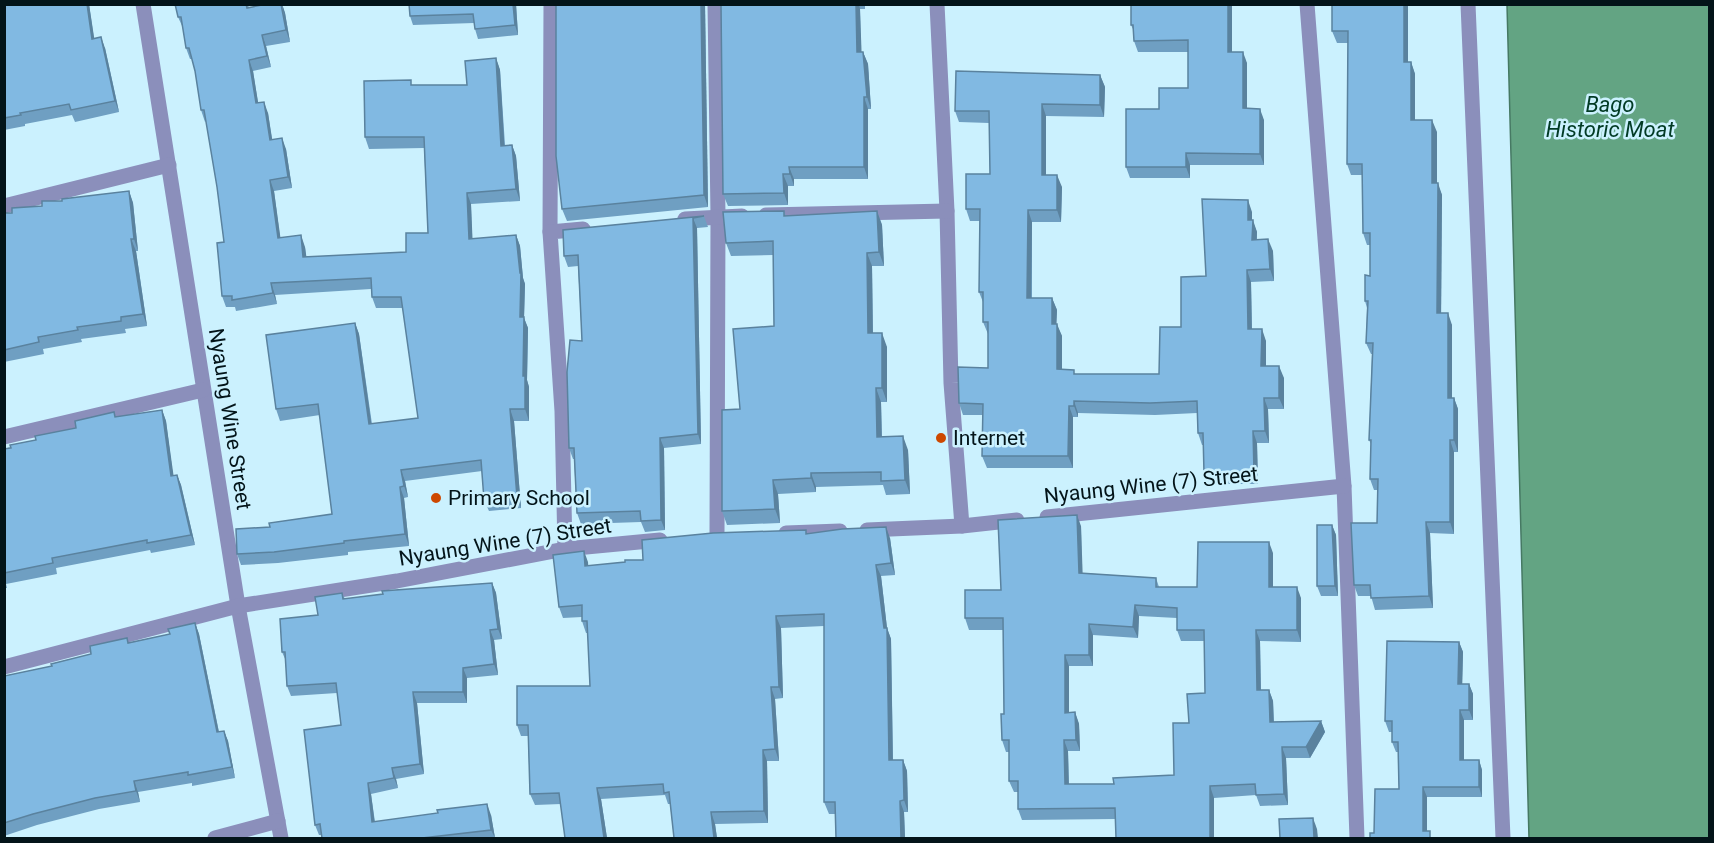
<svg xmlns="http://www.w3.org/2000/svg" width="1714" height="843" font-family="Roboto,sans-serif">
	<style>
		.water { fill: #63a483; stroke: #467963; stroke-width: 1.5 }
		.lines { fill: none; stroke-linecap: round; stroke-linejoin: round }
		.street { stroke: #8b8fbb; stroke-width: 15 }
		.wall { fill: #6f9fc2; fill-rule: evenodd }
		.shaded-wall { fill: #5a829e }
		.building { fill: #81b9e2; stroke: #5a829e; stroke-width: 1.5; fill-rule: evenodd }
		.poi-dot { fill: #cd4800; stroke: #cbf1fe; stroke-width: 2 }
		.labels { text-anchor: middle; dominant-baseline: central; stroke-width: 5; stroke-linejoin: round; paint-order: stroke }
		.street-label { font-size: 21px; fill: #031419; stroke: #cbf1fe }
		.poi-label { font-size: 21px; fill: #031419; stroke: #cbf1fe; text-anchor: start }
		.water-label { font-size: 22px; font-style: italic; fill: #023b25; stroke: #cbf1fe }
	</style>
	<rect width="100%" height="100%" fill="#cbf1fe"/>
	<path class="water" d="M1507,5H1709V838H1529Z"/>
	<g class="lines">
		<g class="street">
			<path d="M143,4L238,606L281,838"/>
			<path d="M715,4L718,216L717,535"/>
			<path d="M937,4L947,211L951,383L962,526"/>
			<path d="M1307,4L1344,486L1357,838"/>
			<path d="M1468,4L1503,838"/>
			<path d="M4,206L169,165"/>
			<path d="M766,215L947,211"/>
			<path d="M685,219L742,216"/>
			<path d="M550,232L551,4"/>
			<path d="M4,437L203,390"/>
			<path d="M1047,517L1344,486"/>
			<path d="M867,530L962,526L1017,520"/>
			<path d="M786,533L840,531"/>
			<path d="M565,549L562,411L550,232L583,229"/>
			<path d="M4,667L238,606L397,581L565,549L660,540"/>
			<path d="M215,838L278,821"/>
		</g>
	</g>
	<g class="wall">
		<path d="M4,4H89L94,39L105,48L119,112L75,122L72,115L25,124V126L4,130Z"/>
		<path d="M175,4H248L249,8L282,4L285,13L290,42L266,46L271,67L253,71L258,103L268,113L272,140L286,149L292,188L274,191L280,237L305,247L306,257L406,252L428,233L424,148L369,149L365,137L413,85H467L496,58L500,70L505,145H512L516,156L520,201L471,204L472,239L516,235L520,246L523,278L525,284L524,318L528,328L527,380L529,387V421H514L521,508L489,511L484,500L482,471L405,481L408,497L404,498L409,546L348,552V555L278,563L241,565L237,554L270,527L332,514L320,415L280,421L276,409L355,323L359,334L372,424L418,418L403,308H376L372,297L371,289L275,295L277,304L236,311L235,307H226L222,296L224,242L217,187L206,121L205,122L201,110L195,71L192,59H190L186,48L183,28L178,17Z"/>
		<path d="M516,4L518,35L478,39L475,29L474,23L413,25L410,16Z"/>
		<path d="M705,4L708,207L567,221L562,209Z"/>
		<path d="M721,4H865V9H860L861,52H863L868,64L871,109H868V179H794V186H788V205L728,206L723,194Z"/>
		<path d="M1232,4V52L1247,63V109L1264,120V165H1190V178H1130L1126,167L1159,109L1188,88V52H1138L1134,41V31L1131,25Z"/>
		<path d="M1332,4L1408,62H1411L1415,74V120L1437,132V183L1442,195L1441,313L1452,325V398H1454L1458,409V452H1454V534L1430,533L1433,608L1375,610L1371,596H1358L1354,585L1377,523V490H1374L1370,479L1371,444L1369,440L1372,354H1371L1366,343L1367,308L1365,301L1370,276V245H1367L1363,233L1362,175H1351L1347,164L1348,43H1337L1332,31Z"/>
		<path d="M1100,75L1105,87L1104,117L1046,116V175L1062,187L1061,222H1032V298H1052L1057,310L1056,324L1062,336V369L1076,374H1159L1206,276L1252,212V220L1257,232V239L1273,251L1274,281L1251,282L1252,329L1266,341V366L1284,378V409H1268L1269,443H1257L1258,484H1208L1204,473L1203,445H1202L1198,433L1197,413L1155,415L1078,413V417H1073V468H987L982,456L983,415H963L959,403L988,368V334L983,322V302L979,292L980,221H970L966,209L990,174L989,123L959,122L955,111Z"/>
		<path d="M129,191L133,203L138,251H136L147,326L125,329L126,333L81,339L82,342L43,349L44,354L4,362V213H12L62,201Z"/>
		<path d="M784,211L786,216L877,211L882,225L884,266H872L873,333L887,347V402H881L882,437L908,450L910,494L886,495L883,485L816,487V492L778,494L780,523L727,525L722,511L740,409L774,326L773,255L731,256L726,243Z"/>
		<path d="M704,216L708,227L697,228L701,444L664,448L665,530L645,532L641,522L581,524L577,513L574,459H573L569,448L582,341L578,266L568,267L564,256L563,230Z"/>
		<path d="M162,410L166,421L173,476L177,475L181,485L195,545L151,553L150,550L56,568L57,574L6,584L7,588H4V449L76,428L114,412L116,417Z"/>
		<path d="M1332,525L1336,535L1338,596H1321L1317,586Z"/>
		<path d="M1081,526L1082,573L1156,578L1159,587H1197L1273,553V587L1301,598V642L1260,641L1261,690H1269L1273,701L1274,722L1321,721L1325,732L1310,758H1286L1288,805L1260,806L1256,795L1214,798V838L1116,819L1022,820L1018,809V792H1014L1009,781V752H1006L1002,740L1004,714L1003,630H969L965,618ZM1139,616L1177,618V630L1181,641H1204L1205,693L1189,723L1174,775L1114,784H1069L1068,751H1080L1079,724L1075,712L1069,713V666H1093V635L1138,638Z"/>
		<path d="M807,533L890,538L895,575L881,576L887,628L891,639L893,760H903L907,771L908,812H904L905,838H836L835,814H829L824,802V626L781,628L783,698L775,699L779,761H767L768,823L715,824L717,838H674L670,804H668L665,795L601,799L607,838H565L561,804L535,805L530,794L528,736H521L517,725L590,686L588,633H586L582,621V617L563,618L559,607L588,562V566L643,560Z"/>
		<path d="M492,583L496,593L502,639L494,640L498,675L467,678V703H417L424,774L396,779L398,788L371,794L375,822L491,815L495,838H322V835H319L315,825L341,725L337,693L291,696L287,686L286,661L282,652L318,615L342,593L345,599Z"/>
		<path d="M195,623L199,634L219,732L224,731L228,741L235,778L192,786V783L138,792L140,802L99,809L37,825L4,836V676L52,666L129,643L170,634Z"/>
		<path d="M1459,642L1463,652L1462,684H1469L1473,694V720H1464V760H1479L1482,770V797H1427L1374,833L1399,789L1398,752H1396L1392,742V732H1389L1385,721Z"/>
	</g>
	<g class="shaded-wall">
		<path d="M87,4H89L96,50L92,39Z"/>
		<path d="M282,4L285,13L290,42L286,30Z"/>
		<path d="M513,4H516L518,35L515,25Z"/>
		<path d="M701,4H705L708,207L704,195Z"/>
		<path d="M856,4H859L860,9L862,64L857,52Z"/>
		<path d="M1228,4H1232V63L1228,52Z"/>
		<path d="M1404,4H1408V74L1404,62Z"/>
		<path d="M262,35L266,46L271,67L267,56Z"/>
		<path d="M101,37L105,48L119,112L115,101Z"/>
		<path d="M863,52L868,64L871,109L867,97Z"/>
		<path d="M1243,52L1247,63V120L1243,108Z"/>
		<path d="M496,58L500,70L505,157L501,146Z"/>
		<path d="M249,60L253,71L260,114L256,103Z"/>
		<path d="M1411,62L1415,74V132L1411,120Z"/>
		<path d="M1100,75L1105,87L1104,117L1100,105Z"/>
		<path d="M864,97L868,109V179L864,167Z"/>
		<path d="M264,102L268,113L274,151L270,140Z"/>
		<path d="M1042,104L1046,116V187L1042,175Z"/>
		<path d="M1260,109L1264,120V165L1260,154Z"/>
		<path d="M1432,120L1437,132V195L1432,183Z"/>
		<path d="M282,138L286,149L292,188L288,177Z"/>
		<path d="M512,145L516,156L520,201L516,189Z"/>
		<path d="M1186,153L1190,165V178L1186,167Z"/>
		<path d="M789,167L794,179V186L790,174Z"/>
		<path d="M783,174L788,186V205L784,193Z"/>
		<path d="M1057,175L1062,187L1061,222L1057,210Z"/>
		<path d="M270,180L274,191L282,249L278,238Z"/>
		<path d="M1438,183L1442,195L1441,325L1437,313Z"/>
		<path d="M129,191L133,203L138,251L134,239Z"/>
		<path d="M467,193L471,204L473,250L469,239Z"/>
		<path d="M1248,200L1252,212V231L1248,220Z"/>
		<path d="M1028,210L1032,222L1031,309L1027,298Z"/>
		<path d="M877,211L882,225L884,266L879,252Z"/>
		<path d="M693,218L697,228L701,444L698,434Z"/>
		<path d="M1253,220L1257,232L1256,252L1252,240Z"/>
		<path d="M301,235L305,247L308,268L303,257Z"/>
		<path d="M516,235L520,246L523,278L525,284L524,318L528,328L527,380L529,387V421L525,409L523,376L520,317V273Z"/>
		<path d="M131,239L136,251L147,326L143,314Z"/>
		<path d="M1268,239L1273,251L1274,281L1270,269Z"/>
		<path d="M867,253L872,266L873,347L868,333Z"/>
		<path d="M1247,270L1251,282L1252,340L1248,329Z"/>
		<path d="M271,283L275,295L277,304L273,293Z"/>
		<path d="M1052,298L1057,310L1056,336L1052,324Z"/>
		<path d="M1448,313L1452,325V409L1448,398Z"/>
		<path d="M355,323L359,334L373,436L369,424Z"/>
		<path d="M1057,324L1062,336V381L1057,369Z"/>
		<path d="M1262,329L1266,341V378L1261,366Z"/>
		<path d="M882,333L887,347V402L882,388Z"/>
		<path d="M1279,366L1284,378V409L1279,398Z"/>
		<path d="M876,388L881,402L882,451L877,437Z"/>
		<path d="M1264,398L1268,409L1269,443L1265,431Z"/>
		<path d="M1454,398L1458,409V452L1454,440Z"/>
		<path d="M1074,401L1078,413V417L1074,406Z"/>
		<path d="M1069,406L1073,417V468L1068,456Z"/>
		<path d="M510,409L514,421L521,508L517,497Z"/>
		<path d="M162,410L166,421L175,486L171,476Z"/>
		<path d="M1253,431L1257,443L1258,484L1254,472Z"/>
		<path d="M903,436L908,450L910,494L905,480Z"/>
		<path d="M660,438L664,448L665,530L661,520Z"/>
		<path d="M1450,440L1454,452V534L1450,522Z"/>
		<path d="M401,470L405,481L408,497L404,486Z"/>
		<path d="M811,473L816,487V492L811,478Z"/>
		<path d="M177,475L181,485L195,545L191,535Z"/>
		<path d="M773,480L778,494L780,523L775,509Z"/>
		<path d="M400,487L404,498L409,546L405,534Z"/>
		<path d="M1077,515L1081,526L1083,584L1079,573Z"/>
		<path d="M1426,522L1430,533L1433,608L1429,596Z"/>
		<path d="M1332,525L1336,535L1338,596L1335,586Z"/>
		<path d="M886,527L890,538L895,575L891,563Z"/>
		<path d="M1269,542L1273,553V598L1269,587Z"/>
		<path d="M584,551L588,562L589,577L585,566Z"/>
		<path d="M876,565L881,576L887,628L891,639L893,771L889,760L884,628Z"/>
		<path d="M492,583L496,593L502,639L498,629Z"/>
		<path d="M1297,587L1301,598V642L1297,630Z"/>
		<path d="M1135,605L1139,616L1138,638L1133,627Z"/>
		<path d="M776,616L781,628L783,698L779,687Z"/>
		<path d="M195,623L199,634L221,743L217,732Z"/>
		<path d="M1089,624L1093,635V666L1089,655Z"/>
		<path d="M490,630L494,640L498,675L494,664Z"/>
		<path d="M1256,630L1260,641L1261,702L1257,690Z"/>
		<path d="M1459,642L1463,652L1462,694L1458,684Z"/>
		<path d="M1065,655L1069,666V724L1065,713Z"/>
		<path d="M463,668L467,678V703L463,692Z"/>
		<path d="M1469,684L1473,694V720L1469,710Z"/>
		<path d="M771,687L775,699L779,761L775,749Z"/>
		<path d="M1269,690L1273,701L1274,733L1270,722Z"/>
		<path d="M413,692L417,703L424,774L420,764Z"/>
		<path d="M1460,710L1464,720V770L1460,760Z"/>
		<path d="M1075,712L1079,724L1080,751L1076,740Z"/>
		<path d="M1321,721L1325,732L1310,758L1306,747Z"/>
		<path d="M224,731L228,741L235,778L232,767Z"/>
		<path d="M1064,740L1068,751L1069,796L1065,784Z"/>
		<path d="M1282,747L1286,758L1288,805L1284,794Z"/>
		<path d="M763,750L767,761L768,823L764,811Z"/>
		<path d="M903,760L907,771L908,812L904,800Z"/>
		<path d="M1479,760L1482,770V797L1479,787Z"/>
		<path d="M392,768L396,779L398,788L394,778Z"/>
		<path d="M134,781L138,792L140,802L136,791Z"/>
		<path d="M368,783L371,794L376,833L372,822Z"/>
		<path d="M1210,786L1214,798V838H1210Z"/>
		<path d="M1423,787L1427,797V838L1423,831Z"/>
		<path d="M597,788L601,799L607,838H604Z"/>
		<path d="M900,801L904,812L905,838H901Z"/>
		<path d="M487,804L491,815L495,838L491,830Z"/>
		<path d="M711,812L715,824L717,838H714Z"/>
		<path d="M1313,818L1317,829L1318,838H1314Z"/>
	</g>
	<g class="building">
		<path d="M4,4H87L92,39L101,37L115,101L71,110L69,104L20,113L21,115L4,118Z"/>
		<path d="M175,4H246L247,8L267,4H281L286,30L262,35L267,56L249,60L256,103L264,102L270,140L282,138L288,177L270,180L278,238L301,235L303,257L406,252V233H428L424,137H365L364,81L411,80V85H467L465,61L496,58L501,146L512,145L516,189L467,193L469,239L516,235L520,273H521L520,317H524L523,376H525V409H510L517,497L484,500L481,460L401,470L404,486L400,487L405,534L344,541V543L274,552L237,554L236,529L270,527L269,523L332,514L318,404L276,409L266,335L355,323L369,424L418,418L401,297H372L371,278L271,283L273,293L232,300V296H222L217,243L224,242L217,187L204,110H201L195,71L189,48H186L181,17H178Z"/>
		<path d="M409,4H513L515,25L475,29L473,14L410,16Z"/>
		<path d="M556,4H701L704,195L562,209L556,156Z"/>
		<path d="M721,4H856L857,52H863L867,97H864V167H789L790,174H783L784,193L723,194Z"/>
		<path d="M1131,4H1228V52H1243V108L1260,109V154L1186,153V167H1126V109H1159V88H1188V40L1134,41L1133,25H1131Z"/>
		<path d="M1332,4H1404V62H1411V120H1432V183H1438L1437,313H1448V398H1454V440H1450V522H1426L1429,596L1371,598L1370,585H1354L1351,523H1377L1378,479H1370L1371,440H1369L1373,343H1366L1368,301H1365V275L1370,276V233H1363L1362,164H1347L1348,31H1332Z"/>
		<path d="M956,71L1100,75V105L1042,104V175H1057V210H1028L1027,298H1052V324H1057V369L1074,370V374H1159L1160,327H1181V277L1206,276L1202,199L1248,200V220H1253L1252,240L1268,239L1270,269L1247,270L1248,329H1262L1261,366H1279V398H1264L1265,431H1253L1254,472L1204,473L1203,433H1198L1197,401L1150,403L1074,401V406H1069L1068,456H982L983,404L959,403L958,367L988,368V322H983V292H979L980,209H966V174H990L989,111H955Z"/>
		<path d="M129,191L134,239H131L143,314L121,317V321L77,327L78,330L38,337L39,342L4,350V213H12V208L42,206V201H62V199Z"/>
		<path d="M784,211V216L877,211L879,252L867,253L868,333H882V388H876L877,437L903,436L905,480L881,481V472L811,473V478L773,480L775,509L722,511V410L740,409L733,329L774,326L773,241L726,243L723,212Z"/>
		<path d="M704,216L693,218L698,434L660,438L661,520L641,521L640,511L577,513L574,448H569L567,372L570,340L582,341L580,297L578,255L564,256L563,230Z"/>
		<path d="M162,410L171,476L177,475L191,535L147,543V540L52,558L53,563L4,573V449L11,448L10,445L36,440L35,436L76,428L75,421L114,412L115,417Z"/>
		<path d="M1077,515L1079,573L1156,578V587H1197L1198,542H1269V587H1297V630H1256L1257,690H1269L1270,722L1321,721L1306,747H1282L1284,794L1256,795L1255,784L1210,786V838H1116L1115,808L1018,809V781H1009V740H1002L1001,714H1004L1003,618H965V590H1001L998,520ZM1135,605L1177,608V630H1204L1205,693L1187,694L1189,723H1173L1174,775L1113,778L1114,784H1065L1064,740H1076L1075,712L1065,713V655H1089V624L1133,627Z"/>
		<path d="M1317,525H1332L1335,586H1317Z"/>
		<path d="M886,527L891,563L876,565L884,628H887L889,760H903L904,800L900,801L901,838H836L835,802H824V614L776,616L779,687H771L775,749L763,750L764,811L711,812L714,838H674L669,792L664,793L663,784L597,788L604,838H565L559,793L530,794L528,725H517V686H590L587,621H582V605L559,607L553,555L584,551L585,566L625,562V560H643L642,540L713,533L806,530V534L842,529Z"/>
		<path d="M492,583L498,629L490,630L494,664L463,668V692H413L420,764L392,768L394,778L368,783L372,822L438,813L437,810L487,804L491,830L422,838H322L320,824L315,825L304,730L341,725L336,683L287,686L285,652H282L280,619L318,615L315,597L342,593L343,599L383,594L382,591Z"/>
		<path d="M195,623L217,732L224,731L232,767L188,775V772L134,781L136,791L95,798L33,814L4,823V676L52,666L51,664L91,654L90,646L127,638L128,643L170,634L168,629Z"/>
		<path d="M1387,641L1459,642L1458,684H1469V710H1460V760H1479V787H1423V831H1430V838H1370V833H1374L1375,789H1399L1398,742H1392V721H1385Z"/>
		<path d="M1313,818L1314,838H1280L1279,819Z"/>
	</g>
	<g class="poi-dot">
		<circle cx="941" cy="438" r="6"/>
		<circle cx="436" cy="498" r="6"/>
	</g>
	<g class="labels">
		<g class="street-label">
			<text transform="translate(230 419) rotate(81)">Nyaung Wine Street</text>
			<text transform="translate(1151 485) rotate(-6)">Nyaung Wine (7) Street</text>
			<text transform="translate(505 542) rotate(-9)">Nyaung Wine (7) Street</text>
		</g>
		<g class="poi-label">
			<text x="953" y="438">Internet</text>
			<text x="448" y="498">Primary School</text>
		</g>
		<g class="water-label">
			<text x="1610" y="104">Bago<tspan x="1610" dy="25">Historic Moat</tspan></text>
		</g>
	</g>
	<rect width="1714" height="843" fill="none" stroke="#031419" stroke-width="12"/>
</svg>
